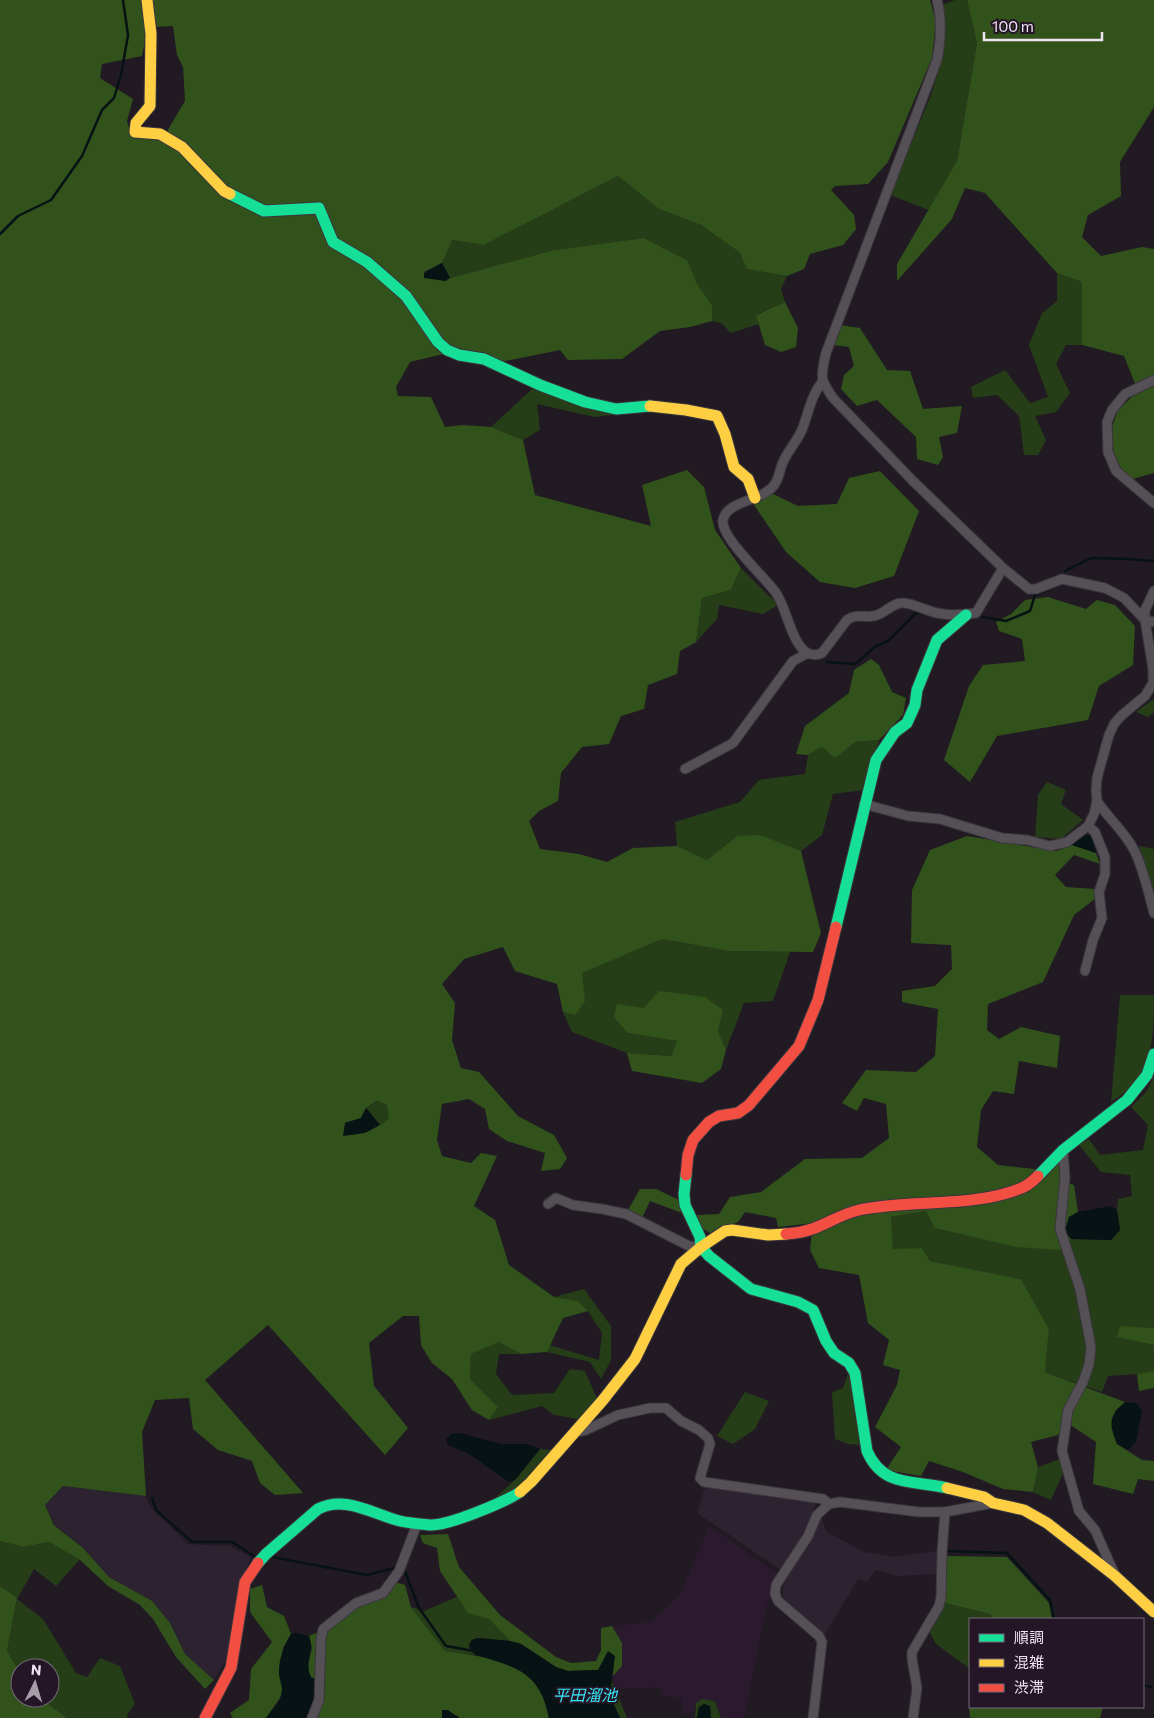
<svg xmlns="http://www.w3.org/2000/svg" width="1154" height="1718" font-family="Commissioner,'Noto Sans JP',sans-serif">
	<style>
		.built { fill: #2b1a2e }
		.industrial { fill: #2c2230 }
		.green { fill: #263e17 }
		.forest { fill: #31531b; fill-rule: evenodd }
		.water { fill: #061214 }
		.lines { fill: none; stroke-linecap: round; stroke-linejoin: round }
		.stream { stroke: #061214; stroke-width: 2.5 }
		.street-casing { stroke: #3b363d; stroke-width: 11 }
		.fast-casing { stroke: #3b363d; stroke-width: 13 }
		.slow-casing { stroke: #3b363d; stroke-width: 13 }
		.jam-casing { stroke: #3b363d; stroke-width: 13 }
		.street { stroke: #554f56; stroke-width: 9 }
		.fast { stroke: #16e098; stroke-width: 11 }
		.slow { stroke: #ffcf43; stroke-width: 11 }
		.jam { stroke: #f24e42; stroke-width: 11 }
		.labels { text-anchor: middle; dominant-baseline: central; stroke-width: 4; stroke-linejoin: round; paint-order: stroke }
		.water-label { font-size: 16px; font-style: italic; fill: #36e7f4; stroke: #241627 }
	</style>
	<rect width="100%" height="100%" fill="#211a23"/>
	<path class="built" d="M709,1526L777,1573L766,1608L744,1718H721L715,1701L696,1703L695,1712L682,1713L681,1698L662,1695L659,1687L616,1689L611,1678L622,1666V1643L612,1626L651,1622L680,1595Z"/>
	<g class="industrial">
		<path d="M706,1485L817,1501L804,1534L781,1570L697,1513Z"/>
		<path d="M63,1486L146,1496L150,1507L188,1544L230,1546L251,1557L239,1583L230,1653L214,1680L185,1654L170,1623L152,1601L109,1577L83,1548L55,1525L45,1505Z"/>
		<path d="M821,1516L826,1531L864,1552L895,1557L936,1551L939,1574L898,1576L875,1570L867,1582L858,1579L825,1634L783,1598V1586Z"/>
	</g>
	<g class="green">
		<path d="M955,0H967L977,43L957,161L929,210L890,195L931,95L943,54L942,5Z"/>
		<path d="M618,176L659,209L701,225L739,252L747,269L787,276L781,289L785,302L757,314L759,324L731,333L721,323L712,321V305L696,284L687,260L644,238L554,250L450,278L442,263L452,240L484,245Z"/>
		<path d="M1057,273L1082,282V345H1066L1056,364L1070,393L1056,412L1035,416L1046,440L1038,455H1024L1019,416L997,395L973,398L971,387L1005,370L1030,403L1048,397L1029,345L1042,313L1057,301Z"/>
		<path d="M532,389L582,406L620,414L595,417L537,404L540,430L523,440L491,427Z"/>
		<path d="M741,568L778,605L763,614L719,605L717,619L696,642L702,598L731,590Z"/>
		<path d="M1154,699V712L1148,717L1136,712Z"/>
		<path d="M879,740L864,790L833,794L822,835L801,851L760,836H737L707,860L677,846L675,822L740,802L759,780L805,774L808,755L822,747L835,757L855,742Z"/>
		<path d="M1047,782L1066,790L1061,804L1083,820L1061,839L1035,837L1038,795Z"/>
		<path d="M1139,846L1154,849V893Z"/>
		<path d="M662,939L729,951L790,952L773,1001L744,1003L726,1050L718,1031L723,1010L628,1033L677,1041L671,1056L627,1053L572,1032L563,1012L575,1015L581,973Z"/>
		<path d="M1120,995H1154C1154,1026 1154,1062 1133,1085C1127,1092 1118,1097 1111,1102Z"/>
		<path d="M1154,1076V1328L1120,1327L1118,1337L1154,1345V1371L1137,1374L1108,1376L1102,1392L1045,1372L1049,1329L1021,1279L930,1261L922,1248L893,1250L891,1217L926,1211L1059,1250L1071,1239L1111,1240L1120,1230L1117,1210L1118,1199L1132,1196L1130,1175L1101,1172L1079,1145L1089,1139L1100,1155L1143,1150L1148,1125L1131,1107L1147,1091Z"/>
		<path d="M378,1101L387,1105L390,1119L380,1125L366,1108Z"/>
		<path d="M584,1289L611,1326V1360L601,1379L590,1362L547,1352L549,1345L599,1360L602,1333L588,1311L578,1301L554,1297Z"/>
		<path d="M499,1341L521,1354H499L496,1374L512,1395L554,1393L570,1369L585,1371L597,1399L578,1419L554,1415L542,1406L489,1420L498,1407L470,1379L471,1354Z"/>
		<path d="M849,1371L862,1445L848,1444L835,1439L832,1392L843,1388Z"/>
		<path d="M745,1392L769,1401L755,1429L733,1444L717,1436Z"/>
		<path d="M540,1449L554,1450L521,1486L493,1500L515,1480Z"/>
		<path d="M1060,1459L1064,1471L1051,1500L1033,1492L1038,1467Z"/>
		<path d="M0,1541L23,1547L49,1542L80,1559L56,1586L34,1569L17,1599L43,1619L76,1673L87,1677L100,1658L120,1666L135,1704L127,1715L128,1718H67L40,1698H50V1668H20V1672L7,1651L17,1599L0,1586Z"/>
		<path d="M457,1597L468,1612L489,1619L510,1641L478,1638L472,1640L469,1645L471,1651L476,1655L445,1651L411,1607L424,1611Z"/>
		<path d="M945,1603L990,1614L994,1619H970V1669L936,1644L930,1633Z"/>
		<path d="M611,1678L627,1718H620L610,1696Z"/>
		<path d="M702,1699L715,1701L721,1718H711L710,1706L699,1707L697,1718H695L696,1703Z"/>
	</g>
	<g class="forest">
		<path d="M0,0H142L147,31L142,56L102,64L100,78L133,99L127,121L131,134L163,138L185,101L183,67L177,55L173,26L154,27L150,0H930L936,22L932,58L888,162L868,184L835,186L831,190L854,215L856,229L843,245L810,254L804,269L787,276L747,269L739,252L701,225L659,209L618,176L484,245L452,240L442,263L424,272L445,281L450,278L554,250L644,238L687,260L697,284L712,305V321L690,327L660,331L622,359L568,360L560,350L500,362L443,354L410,362L396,387L398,396L431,397L445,427L463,425L491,427L523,440L535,495L651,526L642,485L687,470L704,487L715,530L741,568L731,590L702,598L696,642L680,651L677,674L648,685L644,709L621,716L609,744L582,747L561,773L558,801L539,811L529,821L540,849L579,854L607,862L633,848L677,846L707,860L737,836L760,835L801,851L821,933L813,952L729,951L662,939L582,973L585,1001L575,1015L563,1012L557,984L515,971L503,947L464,959L442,984L455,1003L452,1040L461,1068L479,1072L518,1116L554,1135L567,1158L560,1169L541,1171L545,1153L507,1141L489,1129L485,1109L469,1099L442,1104L437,1140L442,1156L471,1163L481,1153L497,1156L474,1206L495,1220L509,1265L554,1297L578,1301L588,1311L563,1318L547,1352L521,1354L499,1342L471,1354L470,1379L498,1407L489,1420L472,1410L452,1379L432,1363L421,1345L419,1316H403L369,1343L374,1386L408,1428L385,1455L268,1325L205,1380L303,1493L275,1495L260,1483L252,1461L218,1450L193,1429L189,1398L155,1400L142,1432L146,1496L63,1486L45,1505L54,1525L83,1548L109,1577L152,1601L170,1623L185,1654L214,1680L205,1689L176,1657L153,1619L140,1605L108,1586L79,1559L49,1542L23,1547L0,1541ZM377,1101L387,1105L389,1119L380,1125L345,1123L361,1118L366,1108Z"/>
		<path d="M967,0H1154V107L1120,162L1121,196L1088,215L1082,237L1101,256L1142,247L1154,249V473L1129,480L1114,457L1112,427L1118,410L1138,391L1124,356L1082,345V282L1057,273L985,193L965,188L952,219L897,281V264L957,161L977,43Z"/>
		<path d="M785,302L798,328L796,347L781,352L765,345L756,315Z"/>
		<path d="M840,325L860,328L887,370L910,371L923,409L962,406L957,433L939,437L943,457L938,465L917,459L916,437L877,400L857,406L841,389L844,375L854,366L849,347L834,345Z"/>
		<path d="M880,471L919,511L894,576L855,588L820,582L786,552L754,505L771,493L798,506L837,504L849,478Z"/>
		<path d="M1048,597L1086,609L1097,600L1115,605L1135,626L1133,665L1099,686L1088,720L997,736L970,782L944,760L969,686L983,665L1025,661L1022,639L999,631L996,622L1011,614L1025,600Z"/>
		<path d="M871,659L879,665L892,692L906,698L903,715L879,740L855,742L835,758L822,747L808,755L796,754L805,726L849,693L854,670Z"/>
		<path d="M967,836L1056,851L1072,845L1096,853L1100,864L1074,855L1055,875L1066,887L1094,889L1096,898L1074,915L1043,982L988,1004L987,1030L999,1039L1021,1027L1060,1036L1057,1068L1019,1061L1014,1094L993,1091L981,1110L977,1147L998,1165L1034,1169L1045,1175L1060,1161L1061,1180L1074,1185L1078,1212L1069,1217L1065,1231L1071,1239L1060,1250L1017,1247L935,1228L926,1211L891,1217L893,1249L922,1248L930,1261L1021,1279L1049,1329L1045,1372L1125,1402L1115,1411L1117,1444L1142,1460L1154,1461V1481L1138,1479L1133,1494L1093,1484L1096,1442L1066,1422L1058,1435L1031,1442L1038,1467L1033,1492L1003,1489L963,1472L929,1461L921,1476L886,1470L901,1447L875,1427L897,1385L900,1370L883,1365L889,1340L868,1323L859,1275L819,1268L810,1250L813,1223L778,1227L776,1218L745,1212L738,1222L710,1233L702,1228L697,1215L719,1214L730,1197L761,1192L805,1159L862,1158L889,1138L886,1104L864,1098L857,1111L842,1103L866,1070L916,1072L935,1056L938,1009L902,1002V991L935,986L952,969L951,945L911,943L912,890L930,850Z"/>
		<path d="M659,991L705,997L723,1010L718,1031L726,1050L721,1069L702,1083L632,1071L627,1053L671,1056L677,1041L628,1033L614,1017L617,1004L644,1008Z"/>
		<path d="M640,1189H656L679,1200L682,1213L650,1201L642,1218L628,1210Z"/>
		<path d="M1120,1326L1154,1328V1345L1117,1337Z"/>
		<path d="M1154,1371V1388L1139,1391L1137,1374Z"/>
		<path d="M448,1534L459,1567L500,1615L556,1657L571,1663L596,1661L601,1650V1628L612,1626L622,1643V1666L611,1678L615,1656L598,1670L568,1671L556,1667L521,1644L510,1641L489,1619L468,1613L440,1571L437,1548L423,1543L420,1535Z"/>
		<path d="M947,1556L1007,1557L1049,1603L1052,1619H994L990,1614L945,1603Z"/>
		<path d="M395,1582L405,1585L411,1607L445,1651C470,1654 518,1661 535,1682C543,1692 547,1706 549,1718H459L458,1716L442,1710V1718H306L310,1711L311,1677L307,1669L312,1648L309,1636L326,1629Z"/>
		<path d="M262,1585L267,1607L284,1616L291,1634L283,1648L279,1674L283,1686L280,1698L266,1718H233L230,1713L249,1700L251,1669L272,1642L250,1612V1589Z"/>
		<path d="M0,1586L17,1598L7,1651L20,1672V1698H40L67,1718H0Z"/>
		<path d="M970,1705V1707H1103L1100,1718H970L969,1707Z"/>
	</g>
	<g class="water">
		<path d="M442,263L450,278L445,281L424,278V273Z"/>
		<path d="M1084,834L1092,836L1096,853L1072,845Z"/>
		<path d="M366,1108L380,1125L365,1133L343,1136L345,1123L361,1118Z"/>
		<path d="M1111,1206L1117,1210L1120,1230L1111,1240L1071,1239L1065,1231L1069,1217L1078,1212Z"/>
		<path d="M1125,1402L1136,1403L1142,1411L1136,1442L1128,1450L1117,1444C1109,1424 1108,1417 1125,1402Z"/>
		<path d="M460,1433L501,1444H527L540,1449L515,1480L509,1482L469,1454L448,1445L446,1440L451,1434Z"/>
		<path d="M294,1633L309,1636C315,1652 304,1660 311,1677L315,1679L316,1697L306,1718H266C270,1712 277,1705 280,1699C285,1688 279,1682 279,1672C279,1658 284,1646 291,1634Z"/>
		<path d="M478,1638L510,1641L521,1644L556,1667L568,1671L598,1670L608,1651L615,1656L610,1696L620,1718H549C540,1672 516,1667 476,1655L471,1651L469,1645L472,1640Z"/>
		<path d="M704,1704L710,1706L711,1718H697L699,1707Z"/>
		<path d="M442,1710H448L459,1718H442Z"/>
	</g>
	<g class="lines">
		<g class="stream">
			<path d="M0,234L18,216L51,200L82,156L102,110L114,98L121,75L128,35L123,0"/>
			<path d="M1065,571L1091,558L1128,559L1154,561"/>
			<path d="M983,617L1006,621L1030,611L1035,595L1049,589"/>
			<path d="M827,662L855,664L876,646L888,641L917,612L937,617"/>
			<path d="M152,1498L156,1510L192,1542H232L254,1556"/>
			<path d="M946,1551L1007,1553L1050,1600L1054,1619"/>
			<path d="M272,1557L367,1575L394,1568"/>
			<path d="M405,1572L419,1608L446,1646L474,1651"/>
			<path d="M1143,1685L1151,1687"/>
		</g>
		<g class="street-casing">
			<g id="street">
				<path d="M937,0C942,20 941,40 937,60L826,353C821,376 819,378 833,398L913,481L1003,568L1029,589H1036L1062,579L1105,588L1124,598L1145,620L1154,622"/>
				<path d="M1154,380L1125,394L1112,410L1107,422L1108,452L1116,471L1154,503"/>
				<path d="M822,382C811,396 809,411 803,427C799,439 789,449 784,460C780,467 780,475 776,482C766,502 727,499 723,520C720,537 765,577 776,593C787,609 791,642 807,653C812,655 818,655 822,653L847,620C857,613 863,618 873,616C885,615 891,602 904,603C913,604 921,608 930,611C943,616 962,615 976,613L1003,568"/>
				<path d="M685,769L733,743L793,661L808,653"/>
				<path d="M1097,801C1108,818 1125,832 1134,850C1143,867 1149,895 1154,913"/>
				<path d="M864,804L908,816L940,819L1002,838L1027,840L1050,846L1067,842L1088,826L1094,814L1097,801L1096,790L1097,778L1109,735L1114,724L1122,715L1145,696L1153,683V669L1145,620V610L1154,591"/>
				<path d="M1085,971L1093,940L1102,918L1099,892L1105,874V857L1095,832L1088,826"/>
				<path d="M1063,1150L1065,1178L1060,1229L1080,1289L1091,1347L1089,1365L1083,1382L1068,1410L1062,1451L1079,1511L1095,1530L1115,1575"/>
				<path d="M548,1204L556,1198L573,1205L602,1209L626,1214L689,1246L701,1247"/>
				<path d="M576,1432L586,1430L618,1415L650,1408H666L681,1421L699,1430L708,1438L710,1444L700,1478L704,1482L823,1499L829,1504"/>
				<path d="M312,1718L319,1700L321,1639L323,1629L356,1603L383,1593L399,1571L417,1524"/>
				<path d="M813,1718L822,1642L819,1636L778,1601L775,1594L776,1585L808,1536L817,1515L829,1504L840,1502L919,1512H945L993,1503"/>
				<path d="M913,1718L917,1688L912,1659V1652L939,1606L941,1597L942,1552L945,1512"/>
			</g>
		</g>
		<g class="fast-casing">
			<g id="fast">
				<path d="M230,194L264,211L319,208L333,242L367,262L406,296L438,342L447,350L459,355L484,359L540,385L585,402L616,409L650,406"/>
				<path d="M836,927L876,760L895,732L907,723L915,705L917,690L937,640L966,615"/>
				<path d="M686,1175L684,1194L685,1205L700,1237L701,1247L709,1256L751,1289L798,1302L813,1310L826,1341L834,1353L849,1363L855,1373L867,1451C883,1488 914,1480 947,1488"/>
				<path d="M1038,1176L1063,1150L1127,1100L1147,1075L1154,1054"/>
				<path d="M258,1563L266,1554L318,1509C345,1495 373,1514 400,1521C409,1523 420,1524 430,1525C448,1526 505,1502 520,1492"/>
			</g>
		</g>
		<g class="slow-casing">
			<g id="slow">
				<path d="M147,0L151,34L150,106L136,123L135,132L160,134L182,147L224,191L230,194"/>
				<path d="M650,406L686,410L717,416L725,434L734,467L748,479L755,498"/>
				<path d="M947,1488L984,1497L993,1503L1024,1510L1047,1523L1115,1576L1154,1612"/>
				<path d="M520,1492L531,1482L603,1400L635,1359L681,1264L701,1247L725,1231L732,1230L768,1235L786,1234"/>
			</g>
		</g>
		<g class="jam-casing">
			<g id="jam">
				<path d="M686,1175L688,1155L693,1140L709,1122L719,1116L738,1113L749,1105L799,1046L818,1000L836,927"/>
				<path d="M786,1234C817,1233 833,1216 859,1210C910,1199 971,1208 1019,1189C1026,1187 1033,1181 1038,1176"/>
				<path d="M205,1718L231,1668L245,1582L258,1563"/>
			</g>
		</g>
		<use href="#street" class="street"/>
		<use href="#fast" class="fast"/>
		<use href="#slow" class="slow"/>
		<use href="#jam" class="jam"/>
	</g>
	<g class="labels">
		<g class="water-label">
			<text x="585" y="1694">平田溜池</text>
		</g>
	</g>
	<rect x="969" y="1618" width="175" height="90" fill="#241627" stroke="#756978"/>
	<rect x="979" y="1634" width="25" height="8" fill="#16e098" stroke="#756978"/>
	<text x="1014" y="1643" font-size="15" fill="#efe5f1">順調</text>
	<rect x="979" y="1659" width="25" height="8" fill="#ffcf43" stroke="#756978"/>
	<text x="1014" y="1668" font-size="15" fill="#efe5f1">混雑</text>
	<rect x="979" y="1684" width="25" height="8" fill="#f24e42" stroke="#756978"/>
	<text x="1014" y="1693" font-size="15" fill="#efe5f1">渋滞</text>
	<g transform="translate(35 1683) rotate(5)"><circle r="24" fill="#241627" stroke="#756978"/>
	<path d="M0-4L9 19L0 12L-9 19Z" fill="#a79ea9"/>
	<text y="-8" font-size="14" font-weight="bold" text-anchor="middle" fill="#efe5f1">N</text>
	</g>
	<path d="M984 32v8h118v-8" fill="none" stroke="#efe5f1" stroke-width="2.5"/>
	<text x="992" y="32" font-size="15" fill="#efe5f1" stroke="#241627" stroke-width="4" paint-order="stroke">100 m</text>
</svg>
